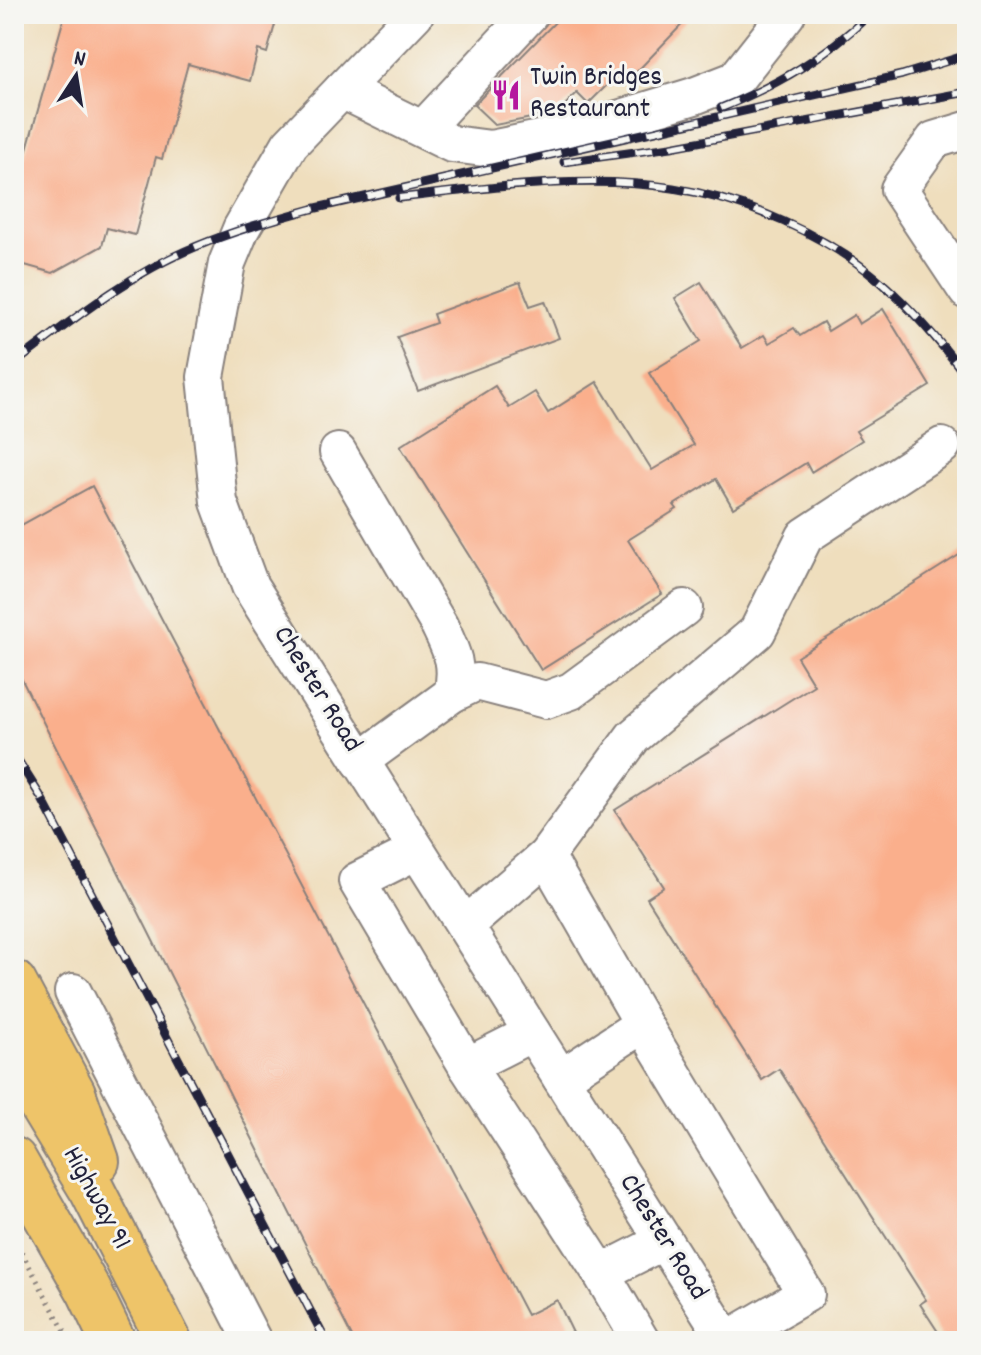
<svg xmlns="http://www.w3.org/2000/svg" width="981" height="1355" font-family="Dekko,sans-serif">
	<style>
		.building { fill: #faaf8c }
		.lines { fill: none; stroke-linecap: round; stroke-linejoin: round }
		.minor-casing { stroke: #88807c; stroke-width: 40 }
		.highway-casing { stroke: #88807c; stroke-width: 48 }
		.path { stroke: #88807c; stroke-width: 5; stroke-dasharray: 2 6; stroke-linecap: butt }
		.minor { stroke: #fff; stroke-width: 36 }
		.highway { stroke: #eec469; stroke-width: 44 }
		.rail-casing { stroke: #22223b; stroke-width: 9 }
		.rail { stroke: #f6f6f2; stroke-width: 6; stroke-dasharray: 18; stroke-linecap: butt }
		.labels { text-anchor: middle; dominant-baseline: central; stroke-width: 6; stroke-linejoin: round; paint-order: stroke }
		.poi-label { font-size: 28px; fill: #22223b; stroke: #f6f6f2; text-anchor: start }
		.street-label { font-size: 28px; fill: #22223b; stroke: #f6f6f2 }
	</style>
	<rect width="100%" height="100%" fill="#f6f6f2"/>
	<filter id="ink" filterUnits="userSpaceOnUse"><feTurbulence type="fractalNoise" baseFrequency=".0125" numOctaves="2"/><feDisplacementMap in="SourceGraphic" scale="16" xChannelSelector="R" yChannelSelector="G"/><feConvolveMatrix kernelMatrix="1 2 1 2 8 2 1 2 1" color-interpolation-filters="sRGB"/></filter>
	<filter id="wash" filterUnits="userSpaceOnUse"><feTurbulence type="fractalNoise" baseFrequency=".006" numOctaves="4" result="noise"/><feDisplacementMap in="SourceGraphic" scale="32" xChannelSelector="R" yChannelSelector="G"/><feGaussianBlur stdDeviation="1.8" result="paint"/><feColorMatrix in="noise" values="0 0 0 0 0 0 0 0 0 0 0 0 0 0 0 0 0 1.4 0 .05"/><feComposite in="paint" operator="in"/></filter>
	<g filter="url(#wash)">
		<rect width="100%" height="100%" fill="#efdebd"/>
		<g id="blocks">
			<g class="building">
				<path d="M65,14H278L267,53L258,50L250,81L188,64L162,159L156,157L135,235L107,228L102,246L53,273L14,262V195Z"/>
				<path d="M563,14H692L626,83L617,75L588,104L577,93L557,113L495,125L474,105Z"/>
				<path d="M520,282L530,306L545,301L559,338L418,391L397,337L436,323L433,314Z"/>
				<path d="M701,282L742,348L764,335L769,343L794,328L800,336L823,322L828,331L854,315L859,324L883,309L930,386L856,431L862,440L811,472L806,463L733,508L716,479L674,505L677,509L628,540L662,594L541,670L400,446L495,386L509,408L535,392L548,413L597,382L652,470L694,445L649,373L701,341L675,298Z"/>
				<path d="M92,486L527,1315L557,1300L577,1341H354L14,664V529Z"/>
				<path d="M967,550V1341H944L920,1304L926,1300L779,1069L762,1080L647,898L664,887L615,810L814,685L797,657Z"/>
			</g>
		</g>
	</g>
	<g filter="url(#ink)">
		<use href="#blocks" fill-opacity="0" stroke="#88807c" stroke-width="2"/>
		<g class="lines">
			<g class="minor-casing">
				<g id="minor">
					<path d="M415,14L290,144L241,229L227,263L206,377L219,502L250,586L727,1341"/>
					<path d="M342,90L452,144L491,149L579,131L694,96L735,80L787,14"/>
					<path d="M423,129L530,14"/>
					<path d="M967,130L934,140L899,189L967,291"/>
					<path d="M338,452L439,625C452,652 459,664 452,694"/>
					<path d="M360,761L452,694L477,682L546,700L571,691L684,608"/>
					<path d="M417,851L357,881L467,1066"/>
					<path d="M546,856L643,1024L806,1294L725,1341"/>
					<path d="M465,926L546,856L633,737L757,632L805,536L942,446"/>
					<path d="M73,992L253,1341"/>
					<path d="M532,1033L467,1066L601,1273L664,1241"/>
					<path d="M561,1078L643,1024"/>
					<path d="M601,1273L641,1341"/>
				</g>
			</g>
			<g class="highway-casing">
				<g id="highway">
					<path d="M14,983L73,1093L97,1161"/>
					<path d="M14,1061L92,1190L169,1341"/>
					<path d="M14,1160L89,1291L113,1341"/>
				</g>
			</g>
			<g class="path">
				<path d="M14,941L20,952"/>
				<path d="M14,1238L70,1341"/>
			</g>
			<use href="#minor" class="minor"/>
			<use href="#highway" class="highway"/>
			<g class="rail-casing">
				<g id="rail">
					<path d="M721,108C779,84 825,57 870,14"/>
					<path d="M564,162L671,147L967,92"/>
					<path d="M399,198C486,188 587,174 673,188C744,199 827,235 881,282C914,311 941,343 967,377"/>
					<path d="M14,364C71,321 129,274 195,247C233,231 272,220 312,209L902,75L967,55"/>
					<path d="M14,754L41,797L326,1341"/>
				</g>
			</g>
			<use href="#rail" class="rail"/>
		</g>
	</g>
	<defs>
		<g id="restaurant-bare" transform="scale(2.4)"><path d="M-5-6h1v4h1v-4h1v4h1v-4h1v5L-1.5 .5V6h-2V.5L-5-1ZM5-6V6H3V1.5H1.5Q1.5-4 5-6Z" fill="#b5179e" stroke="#f6f6f2" stroke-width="2.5" paint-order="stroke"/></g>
	</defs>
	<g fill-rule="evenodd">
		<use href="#restaurant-bare" x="506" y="95"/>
	</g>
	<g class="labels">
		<g class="poi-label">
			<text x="530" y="79">Twin Bridges<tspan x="530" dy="32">Restaurant</tspan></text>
		</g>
		<g class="street-label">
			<text transform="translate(316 690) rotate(58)">Chester Road</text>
			<text transform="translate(95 1199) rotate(61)">Highway 91</text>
			<text transform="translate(662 1238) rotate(58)">Chester Road</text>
		</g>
	</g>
	<rect width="981" height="1355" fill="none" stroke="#f6f6f2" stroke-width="48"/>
	<g transform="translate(76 76) rotate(12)" stroke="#f6f6f2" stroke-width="6" paint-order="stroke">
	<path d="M0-6L14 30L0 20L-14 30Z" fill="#22223b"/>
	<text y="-12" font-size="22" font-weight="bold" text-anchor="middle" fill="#22223b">N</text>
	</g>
</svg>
